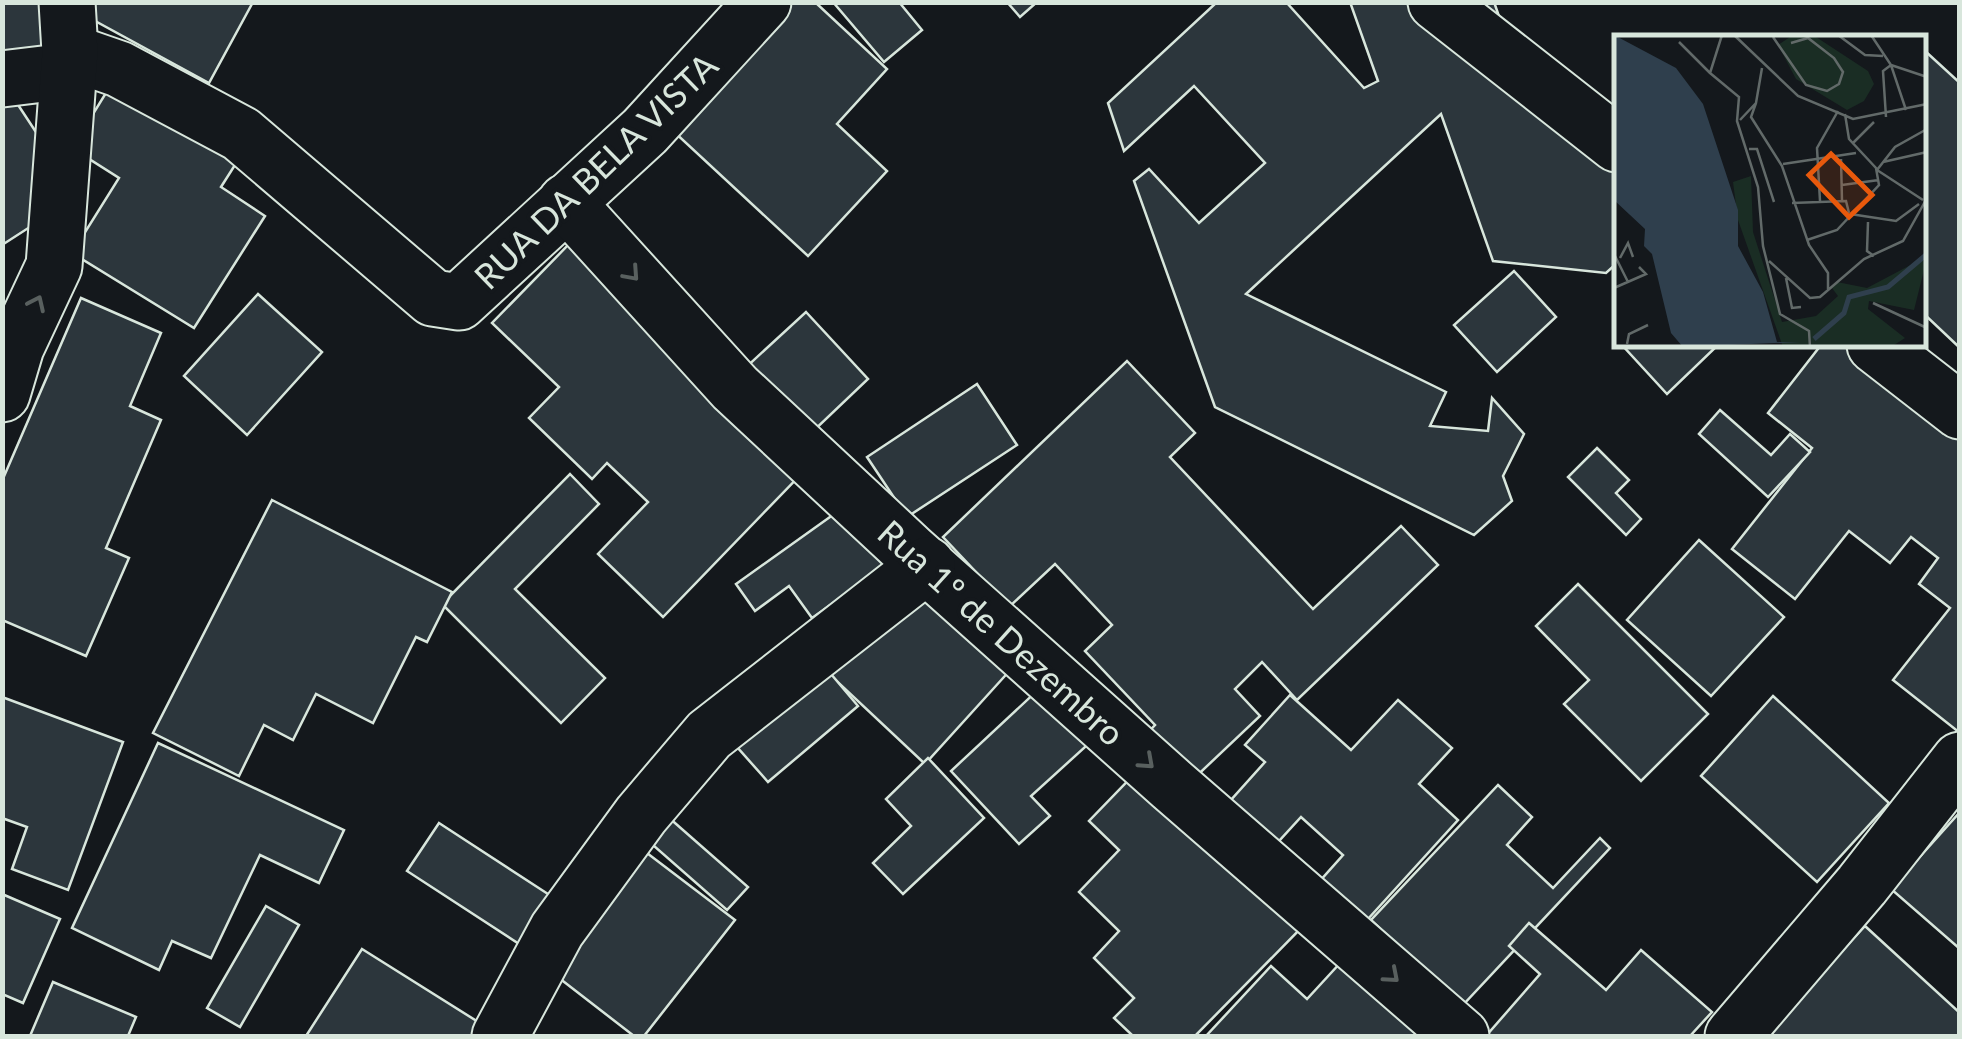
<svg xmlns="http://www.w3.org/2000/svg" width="1962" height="1039" font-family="Lato,sans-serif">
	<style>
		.building { fill: #2c363c; stroke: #d8e6dc; stroke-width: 2.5 }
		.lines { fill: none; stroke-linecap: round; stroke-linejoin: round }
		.minor-casing { stroke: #d8e6dc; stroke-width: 59 }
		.minor { stroke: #14181c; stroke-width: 55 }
		.oneway { stroke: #59605f }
		.labels { text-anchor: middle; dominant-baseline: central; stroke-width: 8; stroke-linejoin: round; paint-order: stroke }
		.street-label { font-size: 35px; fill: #d8e6dc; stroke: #14181c }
		.inset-river { fill: none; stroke: #2f3f4d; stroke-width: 5 }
		.inset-road { fill: none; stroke: #626a69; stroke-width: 2.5 }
		.view { fill: #e8590c; fill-opacity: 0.15; stroke: #e8590c; stroke-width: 5 }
		.inset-edge { fill: none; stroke: #d8e6dc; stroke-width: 5 }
	</style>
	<rect width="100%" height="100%" fill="#14181c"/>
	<g class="building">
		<path d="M2,2H51L54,56L2,59Z"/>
		<path d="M79,2H253L209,83L75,10Z"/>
		<path d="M791,2H815L887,69L837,124L887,171L808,256L672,130Z"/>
		<path d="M833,2H899L922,30L884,62Z"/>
		<path d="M1007,2H1037L1020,17Z"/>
		<path d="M1217,2H1286L1364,88L1378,81L1350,2H1494L1516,65L1617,174V263L1606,273L1493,261L1441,114L1246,294L1446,392L1430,426L1488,431L1492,398L1524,434L1503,476L1512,501L1474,535L1215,407L1134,181L1149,169L1199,223L1265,163L1194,86L1124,151L1108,103Z"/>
		<path d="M1924,50L1960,83V348L1924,314Z"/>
		<path d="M117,75L242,154L221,187L265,216L194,328L72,253L119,178L72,148Z"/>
		<path d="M5,85L78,196L2,245V87Z"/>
		<path d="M572,241L807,468L663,617L598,554L648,502L607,463L592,479L529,418L559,387L492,323Z"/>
		<path d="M1514,271L1556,317L1497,372L1454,325Z"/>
		<path d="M258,294L322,352L247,435L184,376Z"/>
		<path d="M81,298L161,333L130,406L161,420L106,548L129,558L86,656L2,620V481Z"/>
		<path d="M806,312L868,379L806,438L743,370Z"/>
		<path d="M1622,345H1718L1667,394Z"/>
		<path d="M1821,345H1849L1960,432V733L1893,680L1950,608L1919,584L1938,558L1911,537L1890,563L1849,531L1795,599L1732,549L1812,448L1768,413Z"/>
		<path d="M1127,361L1195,433L1170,457L1313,609L1401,526L1438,565L1297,700L1262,662L1235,689L1260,716L1187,785L1142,739L1155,725L1085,651L1112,625L1055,564L1009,607L943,537Z"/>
		<path d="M977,384L1017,445L907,517L867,457Z"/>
		<path d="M1720,410L1771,455L1790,434L1810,452L1768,497L1699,434Z"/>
		<path d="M1597,448L1629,480L1616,493L1641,519L1626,535L1568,477Z"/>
		<path d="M570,474L599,504L515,589L605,678L561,723L442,604Z"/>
		<path d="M858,497L899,556L812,618L789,586L755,611L736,584Z"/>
		<path d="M272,500L452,592L427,642L416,637L373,723L316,694L293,740L264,725L239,776L153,733Z"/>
		<path d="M1699,540L1784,617L1711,696L1627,620Z"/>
		<path d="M926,566L1023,656L925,764L828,673Z"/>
		<path d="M1578,584L1708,714L1641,781L1564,704L1589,680L1536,626Z"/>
		<path d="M820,661L858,706L768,782L730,739Z"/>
		<path d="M1055,674L1106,728L1031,796L1050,816L1019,844L951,771Z"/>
		<path d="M1290,695L1351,750L1398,700L1452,748L1419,784L1458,820L1357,931L1311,891L1343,855L1301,817L1269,852L1222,810L1265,762L1245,745Z"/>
		<path d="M1773,696L1889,803L1817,882L1701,776Z"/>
		<path d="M2,697L123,742L68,890L12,869L27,827L2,818Z"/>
		<path d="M158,743L344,830L319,883L260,855L211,958L172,941L159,970L72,928Z"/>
		<path d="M928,758L984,818L903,894L873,863L911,826L886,799Z"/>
		<path d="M1147,761L1309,920L1195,1036H1133L1114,1018L1134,998L1094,958L1119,931L1079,892L1119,850L1089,821Z"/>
		<path d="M1498,785L1532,817L1507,845L1553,888L1600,838L1610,848L1462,1006L1371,920Z"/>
		<path d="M1960,812V949L1891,889Z"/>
		<path d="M667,816L748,887L727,910L646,839Z"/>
		<path d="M439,823L568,907L536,955L407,871Z"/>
		<path d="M643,850L735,920L644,1036H634L550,971Z"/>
		<path d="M2,894L60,919L23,1003L2,994Z"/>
		<path d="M266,906L299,925L240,1027L207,1008Z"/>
		<path d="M1529,923L1606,990L1641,950L1712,1012L1690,1036H1486L1540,974L1509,946Z"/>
		<path d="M1865,926L1960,1013V1036H1763Z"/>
		<path d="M1354,948L1451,1036H1206L1271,966L1307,999Z"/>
		<path d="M362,949L491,1030L487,1036H306Z"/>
		<path d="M53,982L136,1017L128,1036H30Z"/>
	</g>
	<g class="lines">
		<g class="minor-casing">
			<g id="minor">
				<path d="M1436,2L1617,144"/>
				<path d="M70,52L119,69L241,134L433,298L459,302L645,131L763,2"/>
				<path d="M2,79L68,71"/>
				<path d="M566,202L735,388L910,551L1172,785L1461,1036"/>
				<path d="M1875,345L1960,411"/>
				<path d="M2,394L16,347L54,266L70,52L67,2"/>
				<path d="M500,1036L557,930L641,815L709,735L927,565"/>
				<path d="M1733,1036L1862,885L1960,760"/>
			</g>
		</g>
		<use href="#minor" class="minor"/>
	</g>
	<defs><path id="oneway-chevron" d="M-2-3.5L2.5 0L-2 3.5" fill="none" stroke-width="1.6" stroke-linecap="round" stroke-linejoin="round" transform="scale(2.5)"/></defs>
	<g class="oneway">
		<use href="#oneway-chevron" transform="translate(632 274) rotate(48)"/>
		<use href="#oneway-chevron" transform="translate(37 303) rotate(-65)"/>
		<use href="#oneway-chevron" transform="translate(1147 762) rotate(42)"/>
		<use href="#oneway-chevron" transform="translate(1392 976) rotate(41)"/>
	</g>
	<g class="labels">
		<g class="street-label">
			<text transform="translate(595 170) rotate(-44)">RUA DA BELA VISTA</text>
			<text transform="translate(1002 632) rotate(42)">Rua 1º de Dezembro</text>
		</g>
	</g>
	<g transform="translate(1614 35)">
		<rect width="312" height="312" fill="#14181c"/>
		<path d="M179,0H199L254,36L260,49L250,66L233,75L182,44L164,10ZM137,141L139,197L168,287L202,281L224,261L218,253L223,247L253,253L306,225L312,227L300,275L255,266L254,274L291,303L277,312H169L124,185L119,147Z" fill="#1a2d24"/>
		<path d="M0,0L62,33L89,69L124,175V211L149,257L163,307H186L69,312L57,298L38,219L30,211L31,194L0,165Z" fill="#2f3f4d"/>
		<path class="inset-river" d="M200,304L230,278L235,262L274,252L313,219"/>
		<path class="inset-road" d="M108,0L96,38L125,62L123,86L144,152L149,211L166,279L195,296L196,312M120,0L184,61L239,84L313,69M224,0L251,20L269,21M257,0L277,30L292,75M159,2L192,50L213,56L225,49L229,37L220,23L194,3L177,8M65,7L96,38M277,30L313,42M142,68L137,82L168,131L195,210L214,238V255M272,82L269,36L277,30M126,85L142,68L148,33M238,109L260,87M135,114H143L160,167M227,124L228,166M269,127L313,117M169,129L242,118M228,150L265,145M309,165L263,135L281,112L313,94M206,166L203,113L224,76M178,168L232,166L235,178M236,179L282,186L305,169M254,187L253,216L260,221M193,205L223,195L265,150L262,133L235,104L231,79M0,219L14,247M6,223L14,208L19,222M155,226L196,263L206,262L250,224L289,206L313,163M172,243L178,273L187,272M0,253L32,239L25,232M259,268L313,293M13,309L15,299L34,290"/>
		<path class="view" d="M217,119L258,160L235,182L195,140Z"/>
		<rect width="312" height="312" class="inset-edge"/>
	</g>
	<rect width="1962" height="1039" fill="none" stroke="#d8e6dc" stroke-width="10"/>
</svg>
